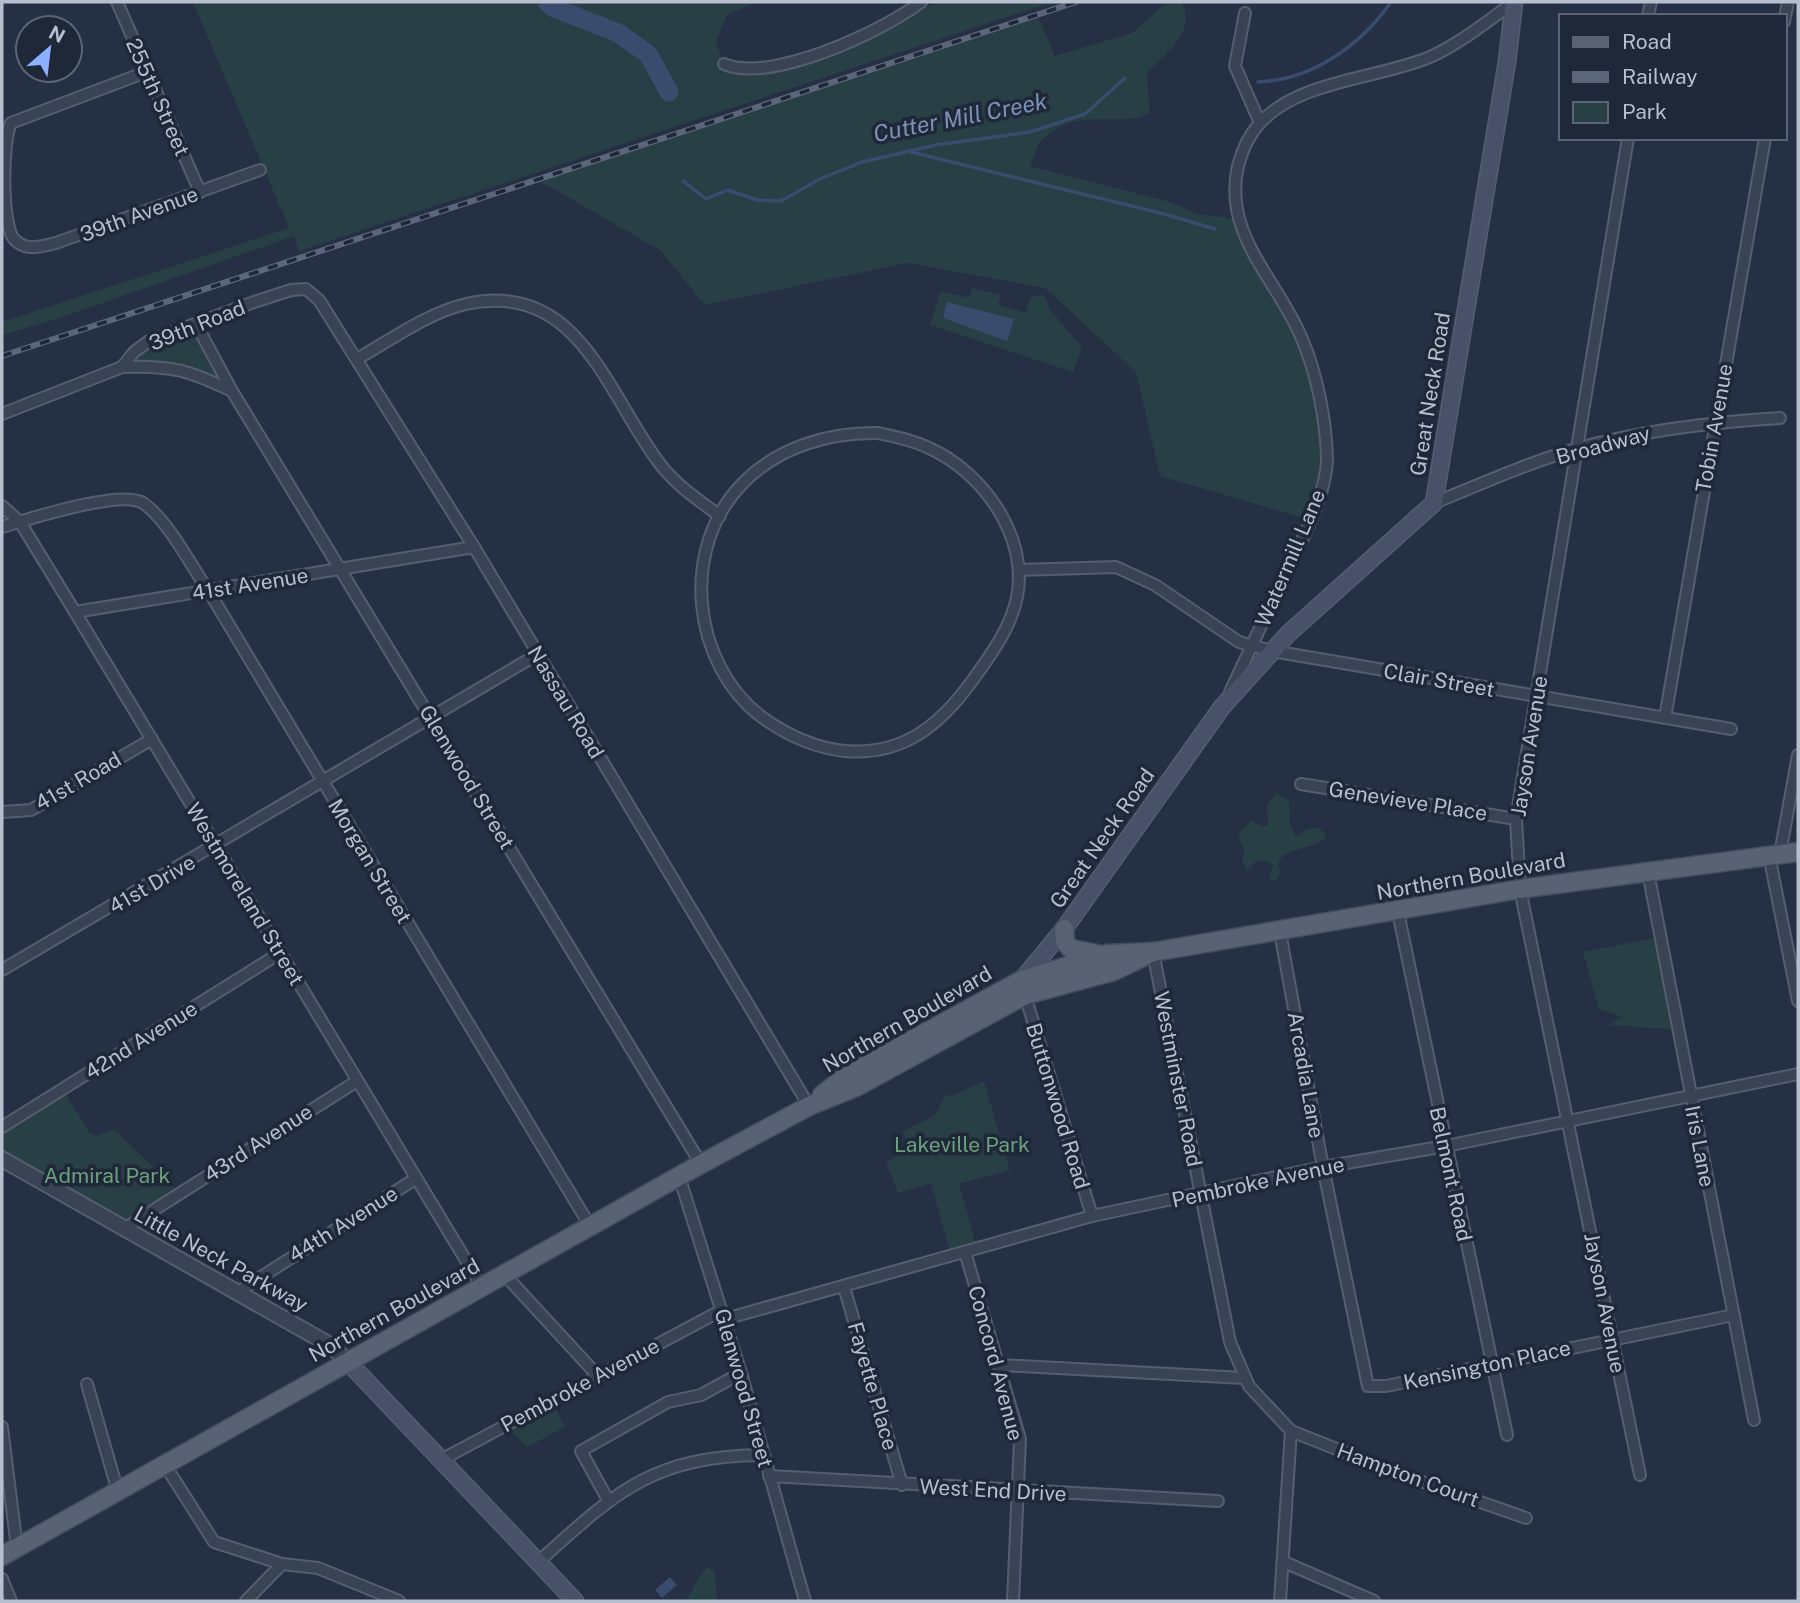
<svg xmlns="http://www.w3.org/2000/svg" width="1800" height="1603" font-family="'Public Sans',sans-serif">
	<style>
		.green { fill: #273f45 }
		.water { fill: #3a4c6d }
		.lines { fill: none; stroke-linecap: round; stroke-linejoin: round }
		.stream { stroke: #3a4c6d; stroke-width: 3.5 }
		.river { stroke: #3a4c6d; stroke-width: 19 }
		.minor-casing { stroke: #555e6e; stroke-width: 14 }
		.tertiary-casing { stroke: #555e6e; stroke-width: 18 }
		.secondary-casing { stroke: #555e6e; stroke-width: 19 }
		.primary-casing { stroke: #444c5d; stroke-width: 21 }
		.minor { stroke: #3a4353; stroke-width: 10 }
		.tertiary { stroke: #3a4353; stroke-width: 14 }
		.secondary { stroke: #485167; stroke-width: 16 }
		.primary { stroke: #586273; stroke-width: 18 }
		.rail-casing { stroke: #5c667a; stroke-width: 6 }
		.rail { stroke: #1e2839; stroke-width: 3.5; stroke-dasharray: 10; stroke-linecap: butt }
		.labels { text-anchor: middle; dominant-baseline: central; stroke-width: 7; stroke-linejoin: round; paint-order: stroke }
		.street-label { font-size: 21px; fill: #b7becd; stroke: #1e2839 }
		.park-label { font-size: 21px; fill: #6d9f7c; stroke: #1e2839 }
		.water-label { font-size: 23px; font-style: italic; fill: #7d91b5; stroke: #1e2839 }
	</style>
	<rect width="100%" height="100%" fill="#253044"/>
	<g class="green">
		<path d="M193,2H756L727,15L716,41L723,64L787,63L908,12L943,2H1053L299,251L294,236L57,319L2,335V322L289,228Z"/>
		<path d="M1167,2H1181C1199,28 1165,55 1147,72L1150,111C1134,134 1049,92 1030,166L1170,202L1197,214L1238,219L1303,342L1327,458L1310,520L1160,476L1136,372L1045,288L907,263L705,305L660,250L538,180L1037,15L1055,56L1132,33Z"/>
		<path d="M972,288L1001,295L998,305L1027,313C1025,301 1032,291 1045,297L1050,310L1082,347L1073,372L930,325L941,291L969,298Z"/>
		<path d="M196,324L232,391L200,376L122,367L134,352Z"/>
		<path d="M1276,793L1289,801L1290,825L1296,837C1305,830 1314,823 1325,833L1326,837C1313,852 1282,845 1278,865L1281,873L1274,882L1269,877L1273,866L1266,861H1256L1247,871L1242,862L1244,852L1238,834L1252,820L1263,827L1268,825L1267,806Z"/>
		<path d="M1660,937L1678,1030L1610,1025L1622,1017L1599,1009L1583,952Z"/>
		<path d="M984,1081L1010,1170L959,1184L977,1248L951,1256L931,1183L898,1193L886,1162L912,1148L902,1132L934,1116L947,1093L950,1097Z"/>
		<path d="M63,1089L89,1132L97,1136L114,1129L180,1193L124,1229L2,1159V1127Z"/>
		<path d="M555,1408L565,1427L527,1447L511,1431Z"/>
		<path d="M708,1567L715,1572L717,1601H685C694,1590 697,1576 708,1567Z"/>
	</g>
	<g class="water">
		<path d="M947,302L1014,319L1007,341L943,318Z"/>
		<path d="M670,1577L677,1585L662,1598L655,1590Z"/>
	</g>
	<g class="lines">
		<g class="stream">
			<path d="M1258,82C1312,80 1360,46 1391,2"/>
			<path d="M911,152L1164,214L1215,229"/>
			<path d="M683,181L706,199L728,190L757,200L781,201L820,179L862,162L936,145L1030,132L1085,114L1125,78"/>
		</g>
		<path class="river" d="M547,2L554,8L618,33L648,54L669,92"/>
		<g class="minor-casing">
			<g id="minor">
				<path d="M117,2L200,192"/>
				<path d="M1245,13L1235,66L1260,123"/>
				<path d="M1648,16L1651,2"/>
				<path d="M1784,22L1788,2"/>
				<path d="M724,64C771,84 883,31 921,2"/>
				<path d="M146,72L11,123C2,140 1,228 15,240C27,252 42,246 56,243L260,170"/>
				<path d="M1628,138L1516,819L1520,889L1640,1475"/>
				<path d="M196,324L232,391L701,1164"/>
				<path d="M357,359C391,340 427,313 466,304C579,279 607,395 660,464C676,485 698,500 720,516"/>
				<path d="M122,367C171,365 188,370 232,391"/>
				<path d="M2,414L122,367L134,352L149,341L254,302L291,290L306,289L319,300L474,547L809,1106"/>
				<path d="M878,433C896,437 913,440 929,448C983,472 1029,537 1017,597C1011,628 990,656 972,681C940,725 903,756 845,751C815,748 787,735 763,718C691,664 679,548 743,483C778,447 830,432 878,433Z"/>
				<path d="M1434,503C1481,484 1530,462 1579,448C1645,430 1712,422 1780,418"/>
				<path d="M2,506L20,522L75,612L482,1287"/>
				<path d="M2,527C29,519 121,489 143,503C168,520 191,566 208,590L590,1226"/>
				<path d="M1019,570L1116,567L1155,585L1239,642L1272,651L1731,729"/>
				<path d="M75,612L474,547"/>
				<path d="M1230,692C1245,660 1260,628 1275,596C1292,559 1327,499 1327,458C1326,420 1317,374 1302,339C1278,280 1222,235 1238,166C1242,151 1249,135 1259,124C1298,80 1378,79 1430,57C1459,44 1488,21 1514,2"/>
				<path d="M1665,718L1765,138"/>
				<path d="M1301,784L1516,819"/>
				<path d="M2,812L31,810L152,739"/>
				<path d="M1780,854L1798,755"/>
				<path d="M1769,855L1798,1001"/>
				<path d="M1648,872L1754,1420"/>
				<path d="M1398,912L1507,1435"/>
				<path d="M1280,932L1321,1157L1368,1386H1386L1734,1315"/>
				<path d="M1153,952L1230,1342L1249,1386L1291,1431L1280,1601"/>
				<path d="M2,970L538,654"/>
				<path d="M1025,995L1092,1216"/>
				<path d="M2,1127L280,953"/>
				<path d="M679,1176L741,1373L805,1601"/>
				<path d="M124,1229L357,1081"/>
				<path d="M965,1252L1020,1439L1013,1601"/>
				<path d="M504,1274L598,1376"/>
				<path d="M844,1287L902,1485"/>
				<path d="M236,1293L415,1179"/>
				<path d="M725,1319L1092,1216L1323,1167L1446,1146L1798,1074"/>
				<path d="M1000,1365L1244,1378"/>
				<path d="M87,1384L118,1492"/>
				<path d="M2,1427L17,1548"/>
				<path d="M1291,1431L1400,1474L1526,1518"/>
				<path d="M439,1461L722,1310"/>
				<path d="M165,1465L214,1542L282,1564L318,1568L399,1601"/>
				<path d="M769,1476L1218,1501"/>
				<path d="M608,1500L581,1451L668,1402L701,1395L741,1373"/>
				<path d="M1284,1562L1374,1601"/>
				<path d="M537,1563C615,1493 651,1456 763,1455"/>
				<path d="M2,1579L11,1601"/>
				<path d="M246,1601L282,1564"/>
			</g>
		</g>
		<g class="tertiary-casing">
			<path id="tertiary" d="M2,1159L330,1345L348,1362"/>
		</g>
		<g class="secondary-casing">
			<g id="secondary">
				<path d="M1023,985L1022,980L1064,929L1222,707L1288,634L1434,503L1507,62L1514,2"/>
				<path d="M348,1362L575,1601"/>
			</g>
		</g>
		<g class="primary-casing">
			<g id="primary">
				<path d="M1064,929L1065,942L1071,949L1097,954"/>
				<path d="M822,1095L846,1076L1022,980L1107,954L1153,952L1520,889L1798,852"/>
				<path d="M2,1556L701,1164L809,1106L856,1087L1025,995L1114,971L1153,952"/>
			</g>
		</g>
		<use href="#minor" class="minor"/>
		<use href="#tertiary" class="tertiary"/>
		<use href="#secondary" class="secondary"/>
		<use href="#primary" class="primary"/>
		<g class="rail-casing">
			<path id="rail" d="M2,356L1076,2"/>
		</g>
		<use href="#rail" class="rail"/>
	</g>
	<g class="labels">
		<g class="street-label">
			<text transform="translate(158 97) rotate(66)">255th Street</text>
			<text transform="translate(139 214) rotate(-20)">39th Avenue</text>
			<text transform="translate(197 325) rotate(-22)">39th Road</text>
			<text transform="translate(1430 394) rotate(-81)">Great Neck Road</text>
			<text transform="translate(1714 428) rotate(-80)">Tobin Avenue</text>
			<text transform="translate(1603 445) rotate(-15)">Broadway</text>
			<text transform="translate(1290 558) rotate(-67)">Watermill Lane</text>
			<text transform="translate(250 584) rotate(-9)">41st Avenue</text>
			<text transform="translate(1439 680) rotate(10)">Clair Street</text>
			<text transform="translate(566 702) rotate(59)">Nassau Road</text>
			<text transform="translate(1529 746) rotate(-81)">Jayson Avenue</text>
			<text transform="translate(467 777) rotate(59)">Glenwood Street</text>
			<text transform="translate(78 781) rotate(-30)">41st Road</text>
			<text transform="translate(1408 801) rotate(9)">Genevieve Place</text>
			<text transform="translate(1102 838) rotate(-55)">Great Neck Road</text>
			<text transform="translate(370 861) rotate(59)">Morgan Street</text>
			<text transform="translate(1471 876) rotate(-10)">Northern Boulevard</text>
			<text transform="translate(152 884) rotate(-30)">41st Drive</text>
			<text transform="translate(245 894) rotate(59)">Westmoreland Street</text>
			<text transform="translate(907 1019) rotate(-30)">Northern Boulevard</text>
			<text transform="translate(141 1040) rotate(-32)">42nd Avenue</text>
			<text transform="translate(1306 1075) rotate(80)">Arcadia Lane</text>
			<text transform="translate(1178 1079) rotate(79)">Westminster Road</text>
			<text transform="translate(1058 1106) rotate(73)">Buttonwood Road</text>
			<text transform="translate(258 1143) rotate(-33)">43rd Avenue</text>
			<text transform="translate(1700 1146) rotate(79)">Iris Lane</text>
			<text transform="translate(1451 1174) rotate(78)">Belmont Road</text>
			<text transform="translate(1258 1182) rotate(-12)">Pembroke Avenue</text>
			<text transform="translate(343 1224) rotate(-32)">44th Avenue</text>
			<text transform="translate(221 1259) rotate(29)">Little Neck Parkway</text>
			<text transform="translate(1605 1303) rotate(79)">Jayson Avenue</text>
			<text transform="translate(394 1310) rotate(-29)">Northern Boulevard</text>
			<text transform="translate(996 1363) rotate(75)">Concord Avenue</text>
			<text transform="translate(1487 1365) rotate(-12)">Kensington Place</text>
			<text transform="translate(580 1385) rotate(-28)">Pembroke Avenue</text>
			<text transform="translate(873 1386) rotate(74)">Fayette Place</text>
			<text transform="translate(744 1388) rotate(74)">Glenwood Street</text>
			<text transform="translate(1408 1475) rotate(20)">Hampton Court</text>
			<text transform="translate(993 1490) rotate(3)">West End Drive</text>
		</g>
		<g class="park-label">
			<text x="962" y="1144">Lakeville Park</text>
			<text x="107" y="1175">Admiral Park</text>
		</g>
		<g class="water-label">
			<text transform="translate(960 117) rotate(-11)">Cutter Mill Creek</text>
		</g>
	</g>
	<rect width="1800" height="1603" fill="none" stroke="#b7becd" stroke-width="7"/>
	<rect x="1559" y="14" width="228" height="126" fill="#1e2839" stroke="#5b6474" stroke-width="2"/>
	<rect x="1573" y="37" width="35" height="10" fill="#586273" stroke="#5b6474" stroke-width="2"/>
	<text x="1622" y="49" font-size="21" fill="#b7becd">Road</text>
	<rect x="1573" y="72" width="35" height="10" fill="#5c667a" stroke="#5b6474" stroke-width="2"/>
	<text x="1622" y="84" font-size="21" fill="#b7becd">Railway</text>
	<rect x="1573" y="102" width="35" height="21" fill="#273f45" stroke="#5b6474" stroke-width="2"/>
	<text x="1622" y="119" font-size="21" fill="#b7becd">Park</text>
	<g transform="translate(49 49) rotate(28)"><circle r="33" fill="#1e2839" stroke="#5b6474" stroke-width="2"/>
	<path d="M0-5L12 26L0 18L-12 26Z" fill="#8cb0fd"/>
	<text y="-10" font-size="19" font-weight="bold" text-anchor="middle" fill="#b7becd">N</text>
	</g>
</svg>
